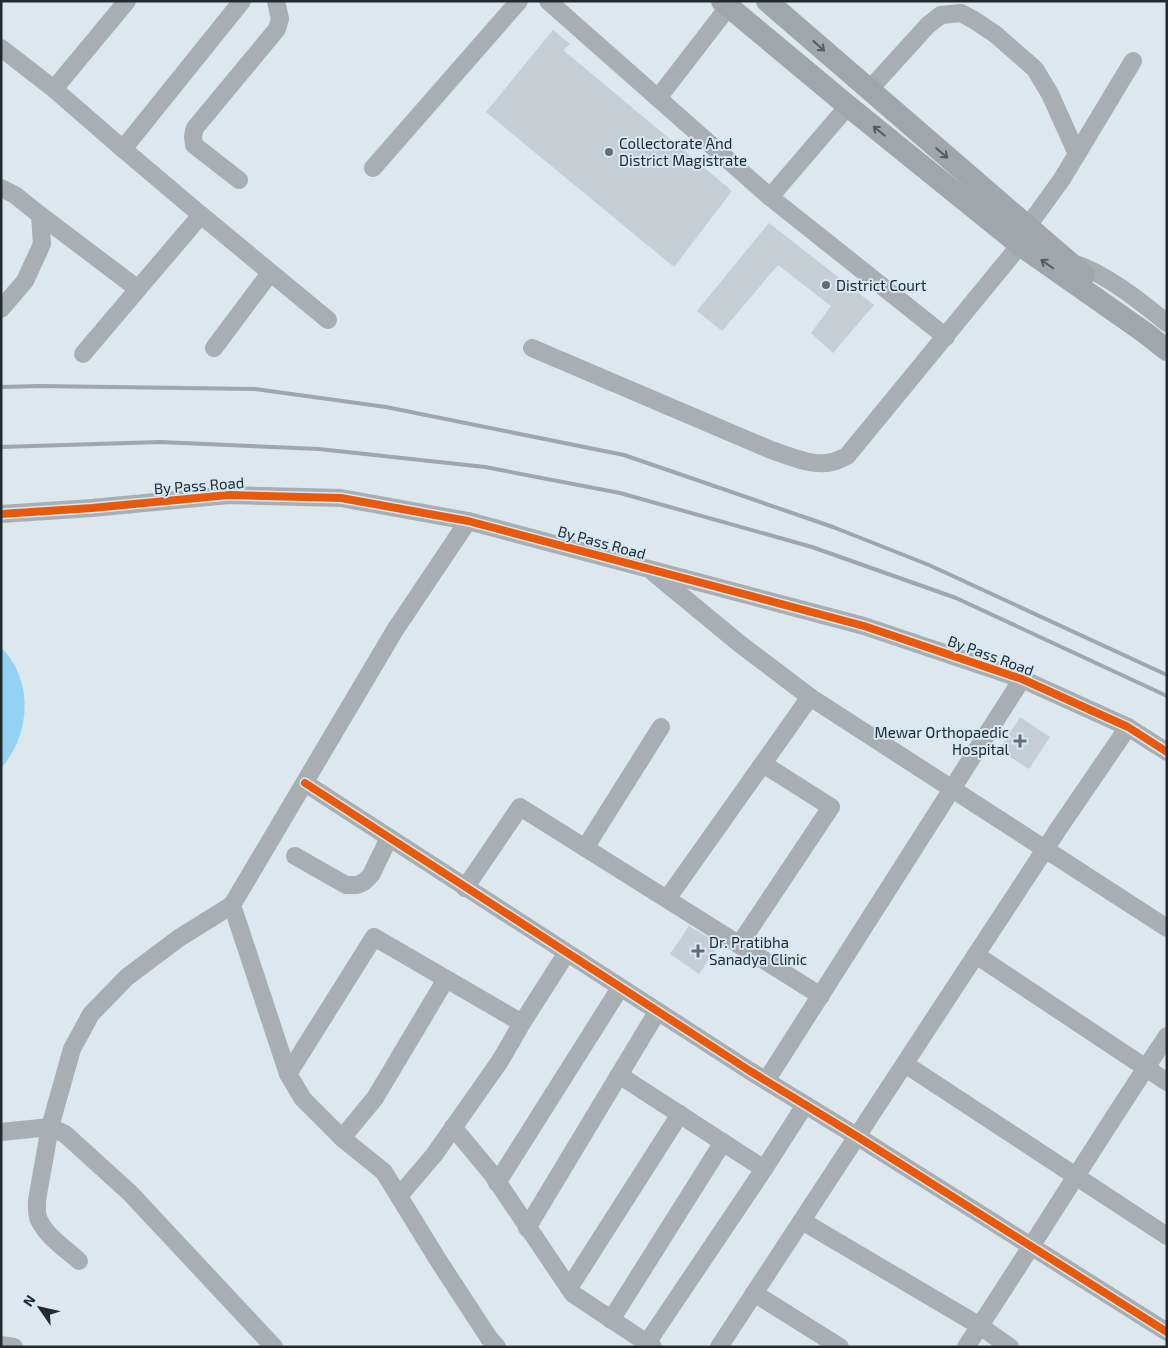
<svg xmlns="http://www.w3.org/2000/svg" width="1168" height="1348" font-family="'Exo 2',sans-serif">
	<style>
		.green { fill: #92d2f2 }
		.building { fill: #c6cdd3 }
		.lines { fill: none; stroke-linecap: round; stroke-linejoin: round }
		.minor { stroke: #a8aeb1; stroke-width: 18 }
		.major { stroke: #a0a6aa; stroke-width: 22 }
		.rail { stroke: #a0a6a9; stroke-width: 4 }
		.cycleway-casing { stroke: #d5e9f5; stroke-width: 11 }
		.cycleway { stroke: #e8590c; stroke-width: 8 }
		.oneway { stroke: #545c60 }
		.poi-dot { fill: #636c71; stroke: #d5e9f5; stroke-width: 2 }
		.labels { text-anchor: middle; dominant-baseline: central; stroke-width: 4; stroke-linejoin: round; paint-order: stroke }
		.poi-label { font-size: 15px; fill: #222a2e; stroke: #d5e9f5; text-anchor: start }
		.street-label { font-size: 15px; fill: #222a2e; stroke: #d5e9f5 }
	</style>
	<rect width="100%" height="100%" fill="#dce7ee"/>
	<path class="green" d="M1,647C34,681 31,734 1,768Z"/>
	<g class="building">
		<path d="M553,30L570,44L563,50L732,191L674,267L486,112Z"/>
		<path d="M769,223L874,305L833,353L811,333L831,306L778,265L722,331L697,311Z"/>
		<path d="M1020,717L1050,737L1029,769L999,750Z"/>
		<path d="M689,926L719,944L699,974L670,954Z"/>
	</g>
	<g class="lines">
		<g class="minor">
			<path d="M548,1L770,197"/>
			<path d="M1,48L54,89L127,1"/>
			<path d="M54,89L123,149L242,1"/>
			<path d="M869,90L928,25L941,15L961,13L974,20L995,34L1035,69L1050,94L1077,154"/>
			<path d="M658,98L729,6"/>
			<path d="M848,106L770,197L946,337"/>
			<path d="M373,168L519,1"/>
			<path d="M239,180L194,145L193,136L195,128L277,29L280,19L276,1"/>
			<path d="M1,188L15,195L40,215L42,244L25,281L1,309"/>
			<path d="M40,215L138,289L201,215L123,149"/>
			<path d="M201,215L328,320"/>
			<path d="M1028,226L1062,179L1133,61"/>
			<path d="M1073,263C1105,273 1140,301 1167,323"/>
			<path d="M214,348L270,273"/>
			<path d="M532,348L771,450C789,456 813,467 832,462C837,461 842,458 847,456L1020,245"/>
			<path d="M83,354L138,289"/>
			<path d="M1,514L92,508L229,495L341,498L468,521L864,626L1022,679L1128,727L1167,752"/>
			<path d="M468,521L395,630L232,905L288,1074L303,1099L342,1138L384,1172L438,1260L489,1338L497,1347"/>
			<path d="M654,573L740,644L810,697L1167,928"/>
			<path d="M305,783L750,1071L858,1137L1167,1332"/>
			<path d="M585,848L661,727"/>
			<path d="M295,856L346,885H357L364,882L371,875L389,838"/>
			<path d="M465,888L520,807L821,996"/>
			<path d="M667,899L810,697"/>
			<path d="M739,945L831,807L763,764"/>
			<path d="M976,955L1167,1082"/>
			<path d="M905,1064L1167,1236"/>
			<path d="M288,1074L374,937L522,1023"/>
			<path d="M619,1075L764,1169"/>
			<path d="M766,1081L1022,679"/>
			<path d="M453,1127L492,1174L573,1294L653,1347"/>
			<path d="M1,1132L50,1127L65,1134L130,1193L274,1347"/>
			<path d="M342,1138L375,1098L446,979"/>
			<path d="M497,1183L620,988"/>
			<path d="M399,1196L434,1155L500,1061L522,1023L566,954"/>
			<path d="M802,1221L980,1326L1010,1347"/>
			<path d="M527,1228L657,1012"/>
			<path d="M79,1261C66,1249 47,1237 39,1220C36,1214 37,1206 37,1200L50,1127L72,1049L91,1014L127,977L179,938L232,905"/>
			<path d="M569,1288L680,1114"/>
			<path d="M754,1293L840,1347"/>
			<path d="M611,1320L723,1142"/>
			<path d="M647,1343L764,1169L805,1105"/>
			<path d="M1,1345L14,1347"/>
			<path d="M719,1347L1059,828L1128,727"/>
			<path d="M966,1347C1034,1244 1098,1139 1167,1036"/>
		</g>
		<g class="major">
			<path d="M722,1L848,106L1020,245L1144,332L1167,350"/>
			<path d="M767,1L1084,275"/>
		</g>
		<g class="rail">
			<path d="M1,387L39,386L255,389L386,407L624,455L833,527L929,565L1167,675"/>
			<path d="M1,447L160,442L319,449L485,467L620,493L812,547L956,598L1167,696"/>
		</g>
		<g class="cycleway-casing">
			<g id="cycleway">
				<path d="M1,514L92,508L229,495L341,498L468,521L864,626L1022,679L1128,727L1167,752"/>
				<path d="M305,783L750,1071L858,1137L1167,1332"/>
			</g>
		</g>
		<use href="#cycleway" class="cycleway"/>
	</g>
	<defs><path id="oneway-shaft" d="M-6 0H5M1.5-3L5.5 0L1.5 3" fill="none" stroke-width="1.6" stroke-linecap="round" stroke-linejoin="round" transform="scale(1.25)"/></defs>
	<g class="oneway">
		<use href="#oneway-shaft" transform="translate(819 46) rotate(42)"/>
		<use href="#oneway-shaft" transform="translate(879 131) rotate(-141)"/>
		<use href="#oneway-shaft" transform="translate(942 153) rotate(40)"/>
		<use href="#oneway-shaft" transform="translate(1047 264) rotate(-145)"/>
	</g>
	<g class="poi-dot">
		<circle cx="609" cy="152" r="5"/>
		<circle cx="826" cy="285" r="5"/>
		<path d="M1017.5 733.5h5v5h5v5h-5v5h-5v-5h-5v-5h5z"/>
		<path d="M695.5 943.5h5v5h5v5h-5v5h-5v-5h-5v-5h5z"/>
	</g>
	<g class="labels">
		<g class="poi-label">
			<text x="619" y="143">Collectorate And<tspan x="619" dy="17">District Magistrate</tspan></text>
			<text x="836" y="285">District Court</text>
			<text x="1009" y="732" text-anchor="end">Mewar Orthopaedic<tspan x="1009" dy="17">Hospital</tspan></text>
			<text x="709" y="942">Dr. Pratibha<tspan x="709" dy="17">Sanadya Clinic</tspan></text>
		</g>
		<g class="street-label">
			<text transform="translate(199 485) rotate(-4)">By Pass Road</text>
			<text transform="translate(602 542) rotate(15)">By Pass Road</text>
			<text transform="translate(991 655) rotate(20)">By Pass Road</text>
		</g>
	</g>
	<rect width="1168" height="1348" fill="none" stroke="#222a2e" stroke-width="5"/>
	<g transform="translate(40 1308) rotate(304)" stroke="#d5e9f5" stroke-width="4" paint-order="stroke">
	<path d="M0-4L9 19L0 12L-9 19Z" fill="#222a2e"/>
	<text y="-8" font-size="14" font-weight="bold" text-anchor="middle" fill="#222a2e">N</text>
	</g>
</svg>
